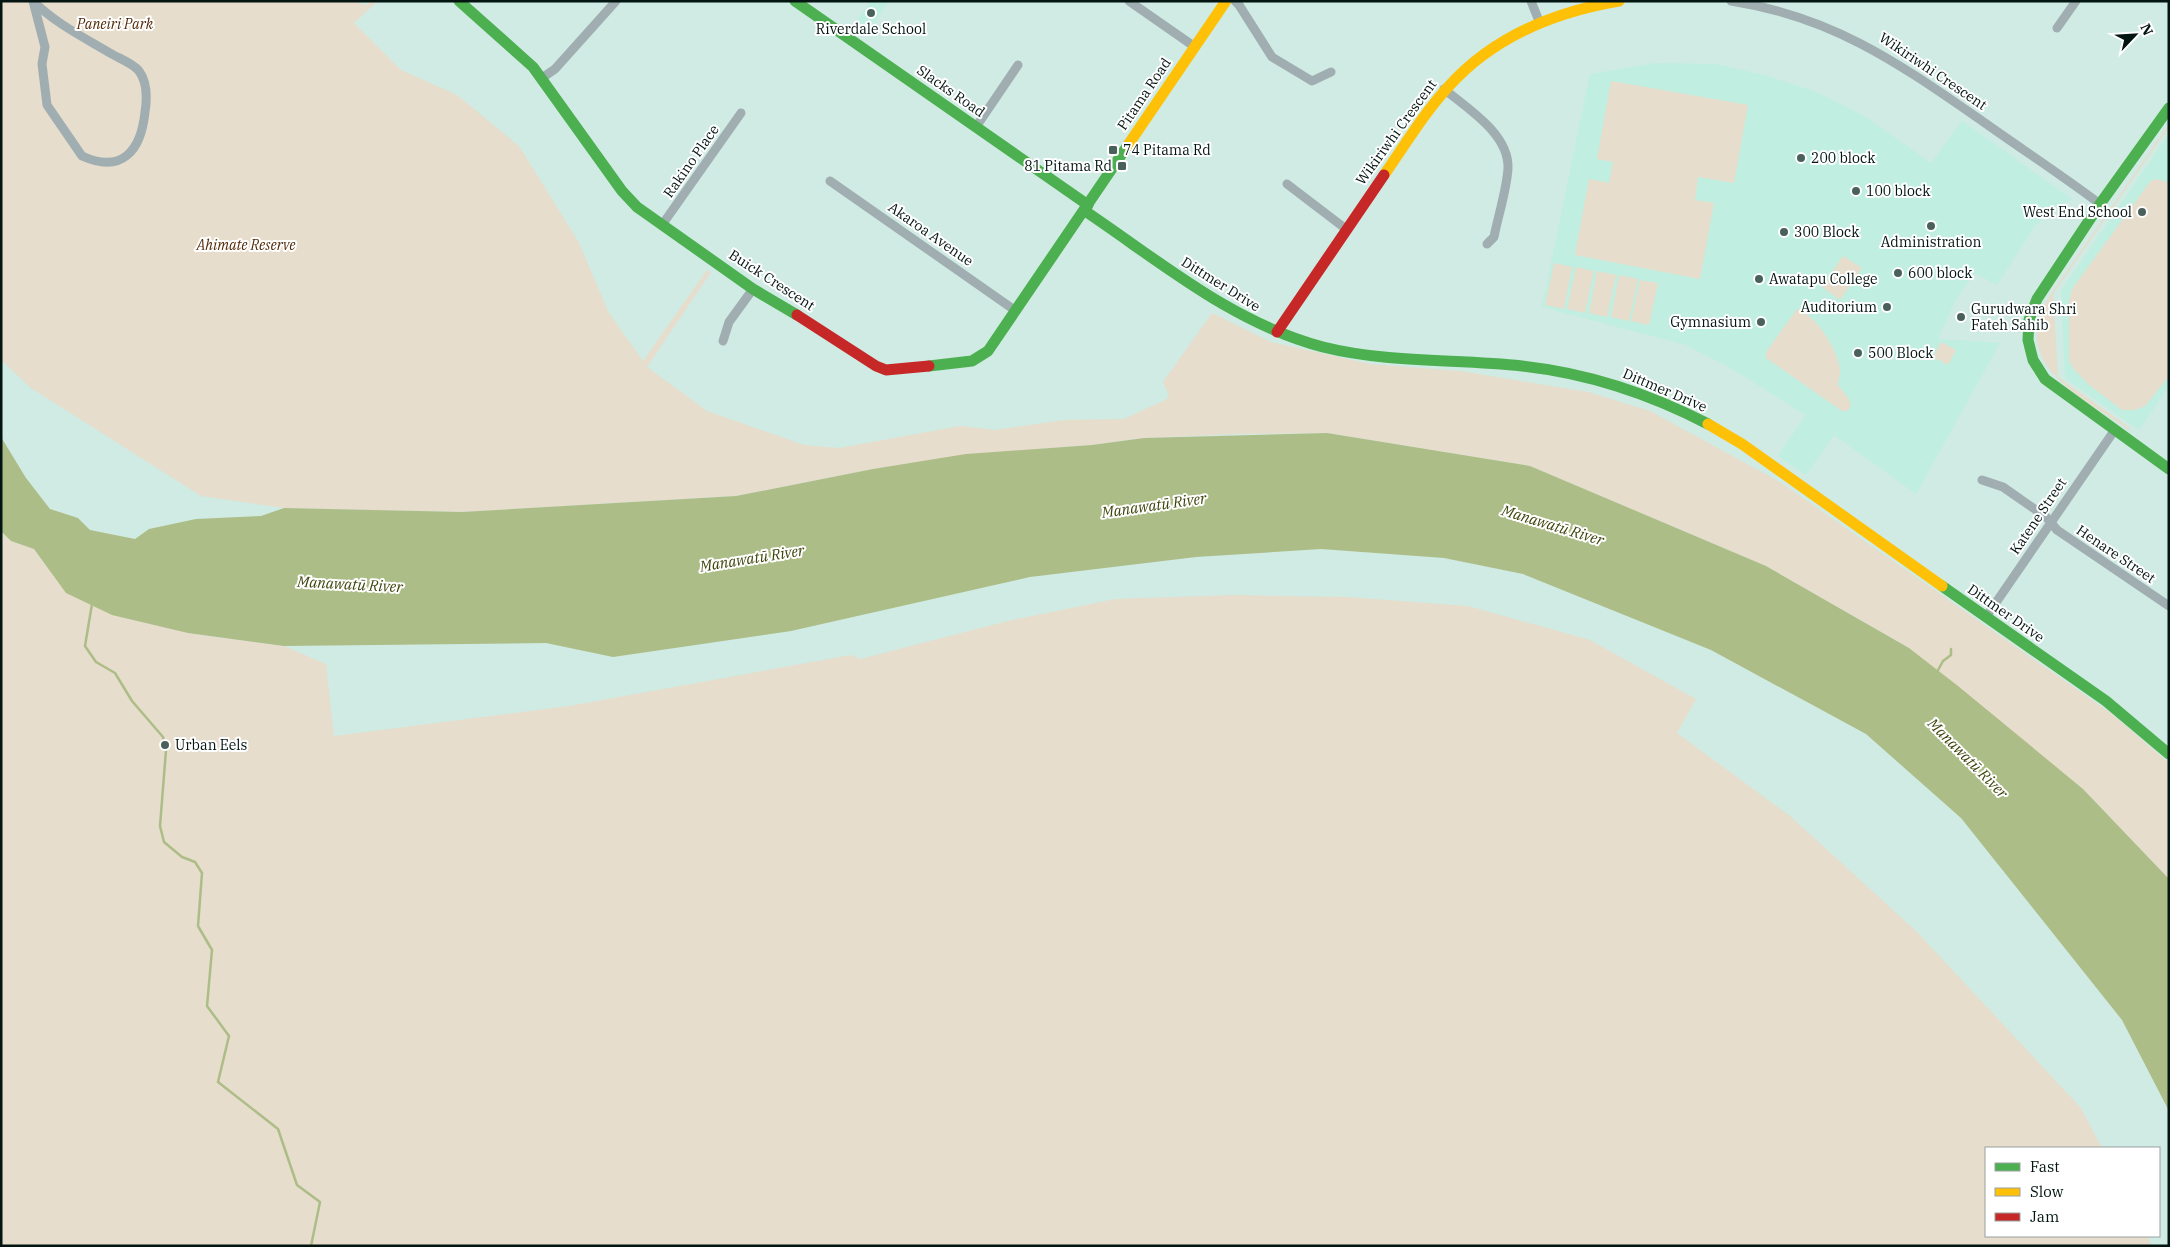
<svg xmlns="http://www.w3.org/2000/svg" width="2170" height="1247" font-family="'IBM Plex Serif',serif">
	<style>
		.built { fill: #c0eee0 }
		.green { fill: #e6ddcc }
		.water { fill: #adbd87 }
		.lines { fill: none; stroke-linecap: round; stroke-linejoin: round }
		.stream { stroke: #adbd87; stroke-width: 2.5 }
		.street { stroke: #a0aeb2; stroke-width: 9 }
		.fast { stroke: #4caf50; stroke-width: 11 }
		.slow { stroke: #ffc107; stroke-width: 11 }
		.jam { stroke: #c62828; stroke-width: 11 }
		.poi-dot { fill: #4a605a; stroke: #fff; stroke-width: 2 }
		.labels { text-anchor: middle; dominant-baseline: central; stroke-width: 4; stroke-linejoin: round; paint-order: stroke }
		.park-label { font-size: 14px; font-style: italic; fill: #522906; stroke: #fff }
		.poi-label { font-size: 14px; fill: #031511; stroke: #fff; text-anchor: start }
		.street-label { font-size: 14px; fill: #031511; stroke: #fff }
		.water-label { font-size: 15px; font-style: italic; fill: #3c4208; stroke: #fff }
	</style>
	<rect width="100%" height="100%" fill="#cfebe3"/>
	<g class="built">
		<path d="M871,1H889L866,35L853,26Z"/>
		<path d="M1655,63L1716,64L1768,76L1819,93L1866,117L1931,163L1962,121L2072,199L2046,214L2038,225L2036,224L1997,285L1975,273L1955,301L1938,339L2000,343L1916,494L1834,435L1806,475L1778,456L1806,415L1727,366L1686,345L1542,307L1590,74Z"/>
		<path d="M2169,134V386L2139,430L2065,378L2061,291Z"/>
	</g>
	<g class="green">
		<path d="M1,1H354L366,5L371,1H378L354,23L401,70L457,95L519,146L578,241L609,313L643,361L707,270L711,272L647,367L707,411L804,445L839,448L960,426L995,430L1064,420L1124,419L1167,399L1169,395L1163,382L1212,313L1271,342L1370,364L1460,371L1588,392L1650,411L1780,482L2112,714L2169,763V879L2083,789L1909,648L1766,566L1530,466L1327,433L1239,434L1144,438L1092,445L966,455L873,469L736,496L462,512L284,508L201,496L31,388L1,360Z"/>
		<path d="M1611,81L1748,105L1734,183L1698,177L1695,200L1714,203L1700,279L1575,255L1589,179L1609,183L1613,162L1597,159Z"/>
		<path d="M2169,124V127L2053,294L2058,377L2130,428L2129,430C2079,394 2005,364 2052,292Z"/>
		<path d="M2155,179L2169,182V376L2145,406L2135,410H2122L2088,384L2073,368L2069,361V300L2072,289L2150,182Z"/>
		<path d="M1843,256L1862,268L1840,300L1822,287Z"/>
		<path d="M1554,263L1572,267L1564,309L1545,305Z"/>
		<path d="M1576,267L1594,271L1585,313L1567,309Z"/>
		<path d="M1597,271L1616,275L1607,317L1589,313Z"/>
		<path d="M1619,275L1638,279L1629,321L1611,317Z"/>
		<path d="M1640,280L1658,283L1649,325L1631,321Z"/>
		<path d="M1797,309C1817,316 1837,349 1840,369C1841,376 1838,379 1838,385L1848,398L1851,406L1847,411H1842L1766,358V352Z"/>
		<path d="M1941,342L1956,350L1948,365L1933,357Z"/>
		<path d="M1,531L11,541L34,549L46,566L188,633L284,646L326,664L334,736L569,706L851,655L860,659L1012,620L1115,599L1233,595L1347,597L1468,606L1590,640L1696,699L1677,733L1790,816L1916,931L2081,1108L2102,1148H1986V1236H2147L2152,1246H1Z"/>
	</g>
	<path class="water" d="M1327,433L1530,466L1766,566L1909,648L1958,686L2083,789L2169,879V1111L2122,1020L1961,818L1866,734L1711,650L1523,574L1444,558L1321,549L1196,557L1030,577L791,631L613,657L546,643L284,646L188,633L112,615L66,593L34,549L11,541L1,531V437L26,478L50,509L78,518L90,530L135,539L149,529L196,519L261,516L284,508L462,512L736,496L873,469L966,454L1092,445L1144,438Z"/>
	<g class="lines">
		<g class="stream">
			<path d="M92,604L85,646L96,662L115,673L132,701L163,737L166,750L160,826L164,842L182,857L195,862L202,873L198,926L212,950L207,1006L229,1036L218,1082L278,1129L297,1185L320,1202L311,1246"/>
			<path d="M1937,672L1943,661L1951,655V649"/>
		</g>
		<g class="street">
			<path d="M33,1C55,23 83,37 110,53C118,58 133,63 139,71C148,83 147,99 145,112C141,151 122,174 82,156L47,105L42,64L45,47Z"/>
			<path d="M1129,1L1195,47"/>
			<path d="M1235,1L1239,5L1272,57L1312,81L1331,72"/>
			<path d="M1531,1L1539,21"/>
			<path d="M1731,1C1835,17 1901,65 1985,123C2023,150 2063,176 2100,204"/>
			<path d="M2057,28L2076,1"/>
			<path d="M542,78L555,69L616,1"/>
			<path d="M1444,89C1468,109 1509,134 1508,168C1507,189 1498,216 1494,237L1487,244"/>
			<path d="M976,127L1018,65"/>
			<path d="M830,181L1016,311"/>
			<path d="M1287,184L1346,229"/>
			<path d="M662,225L741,113"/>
			<path d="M723,341L729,322L753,289"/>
			<path d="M1982,480L2003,487L2046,517L2057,530L2169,606"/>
			<path d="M1986,617L2114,431"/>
		</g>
		<g class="fast">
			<path d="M459,1L533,67L622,191L637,207L753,289L797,315"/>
			<path d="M795,1L1088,205"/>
			<path d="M2169,108L2100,204L2037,299L2029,320L2028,340L2033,360L2045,379L2169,469"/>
			<path d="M1085,211C1161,262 1232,323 1323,347C1387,363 1456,359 1522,366C1587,373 1650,394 1708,424"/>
			<path d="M929,366L972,361L988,351L1128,145"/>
			<path d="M1942,586L2106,701L2169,754"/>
		</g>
		<g class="slow">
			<path d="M1128,145L1226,1"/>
			<path d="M1384,175C1405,145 1424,113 1449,86C1494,36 1554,12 1619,1"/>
			<path d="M1708,424L1742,444L1942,586"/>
		</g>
		<g class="jam">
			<path d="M797,315L876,366L886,370L929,366"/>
			<path d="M1277,332L1384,175"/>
		</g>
	</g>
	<g class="poi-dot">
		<circle cx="871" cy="13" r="5"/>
		<rect x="1108" y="145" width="10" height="10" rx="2.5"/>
		<circle cx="1801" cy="158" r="5"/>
		<rect x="1117" y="161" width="10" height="10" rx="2.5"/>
		<circle cx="1856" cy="191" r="5"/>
		<circle cx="2142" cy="212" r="5"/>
		<circle cx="1931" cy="226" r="5"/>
		<circle cx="1784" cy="232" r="5"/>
		<circle cx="1898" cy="273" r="5"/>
		<circle cx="1759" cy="279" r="5"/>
		<circle cx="1887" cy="307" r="5"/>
		<circle cx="1961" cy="317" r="5"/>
		<circle cx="1761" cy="322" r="5"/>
		<circle cx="1858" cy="353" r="5"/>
		<circle cx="165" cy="745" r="5"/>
	</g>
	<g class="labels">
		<g class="park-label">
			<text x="115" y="24">Paneiri Park</text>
			<text x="246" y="245">Ahimate Reserve</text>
		</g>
		<g class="poi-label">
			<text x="871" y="29" text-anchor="middle">Riverdale School</text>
			<text x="1123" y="150">74 Pitama Rd</text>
			<text x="1811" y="158">200 block</text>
			<text x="1112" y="166" text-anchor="end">81 Pitama Rd</text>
			<text x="1866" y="191">100 block</text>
			<text x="2132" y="212" text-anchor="end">West End School</text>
			<text x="1794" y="232">300 Block</text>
			<text x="1931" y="242" text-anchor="middle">Administration</text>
			<text x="1908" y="273">600 block</text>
			<text x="1769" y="279">Awatapu College</text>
			<text x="1877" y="307" text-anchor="end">Auditorium</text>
			<text x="1971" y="309">Gurudwara Shri<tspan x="1971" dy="16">Fateh Sahib</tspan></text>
			<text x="1751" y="322" text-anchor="end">Gymnasium</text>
			<text x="1868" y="353">500 Block</text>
			<text x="175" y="745">Urban Eels</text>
		</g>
		<g class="street-label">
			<text transform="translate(1933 71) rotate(34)">Wikiriwhi Crescent</text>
			<text transform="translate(951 91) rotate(35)">Slacks Road</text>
			<text transform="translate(1144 94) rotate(-56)">Pitama Road</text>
			<text transform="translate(1396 132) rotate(-54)">Wikiriwhi Crescent</text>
			<text transform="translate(691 161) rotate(-55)">Rakino Place</text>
			<text transform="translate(931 234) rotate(35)">Akaroa Avenue</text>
			<text transform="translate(772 280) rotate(33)">Buick Crescent</text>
			<text transform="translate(1221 284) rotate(32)">Dittmer Drive</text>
			<text transform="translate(1665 390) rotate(23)">Dittmer Drive</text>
			<text transform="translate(2038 516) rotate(-56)">Katene Street</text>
			<text transform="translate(2116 554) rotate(34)">Henare Street</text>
			<text transform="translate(2006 613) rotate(35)">Dittmer Drive</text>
		</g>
		<g class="water-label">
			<text transform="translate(1154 505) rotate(-8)">Manawatū River</text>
			<text transform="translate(1553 525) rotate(17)">Manawatū River</text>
			<text transform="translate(752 558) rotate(-9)">Manawatū River</text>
			<text transform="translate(350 584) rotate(3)">Manawatū River</text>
			<text transform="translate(1968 758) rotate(45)">Manawatū River</text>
		</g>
	</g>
	<rect width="2170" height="1247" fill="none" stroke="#031511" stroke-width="5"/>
	<rect x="1985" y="1147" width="175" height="90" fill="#ffffff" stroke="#9aa1a0"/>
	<rect x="1995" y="1163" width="25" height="8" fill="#4caf50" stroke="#9aa1a0"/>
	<text x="2030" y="1172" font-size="15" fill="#031511">Fast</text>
	<rect x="1995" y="1188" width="25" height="8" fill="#ffc107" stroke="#9aa1a0"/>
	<text x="2030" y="1197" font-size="15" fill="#031511">Slow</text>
	<rect x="1995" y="1213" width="25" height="8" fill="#c62828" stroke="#9aa1a0"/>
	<text x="2030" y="1222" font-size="15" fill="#031511">Jam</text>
	<g transform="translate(2135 35) rotate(65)" stroke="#ffffff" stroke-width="4" paint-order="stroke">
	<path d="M0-4L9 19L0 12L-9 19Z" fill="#031511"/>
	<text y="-8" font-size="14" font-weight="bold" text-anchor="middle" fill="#031511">N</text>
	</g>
</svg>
